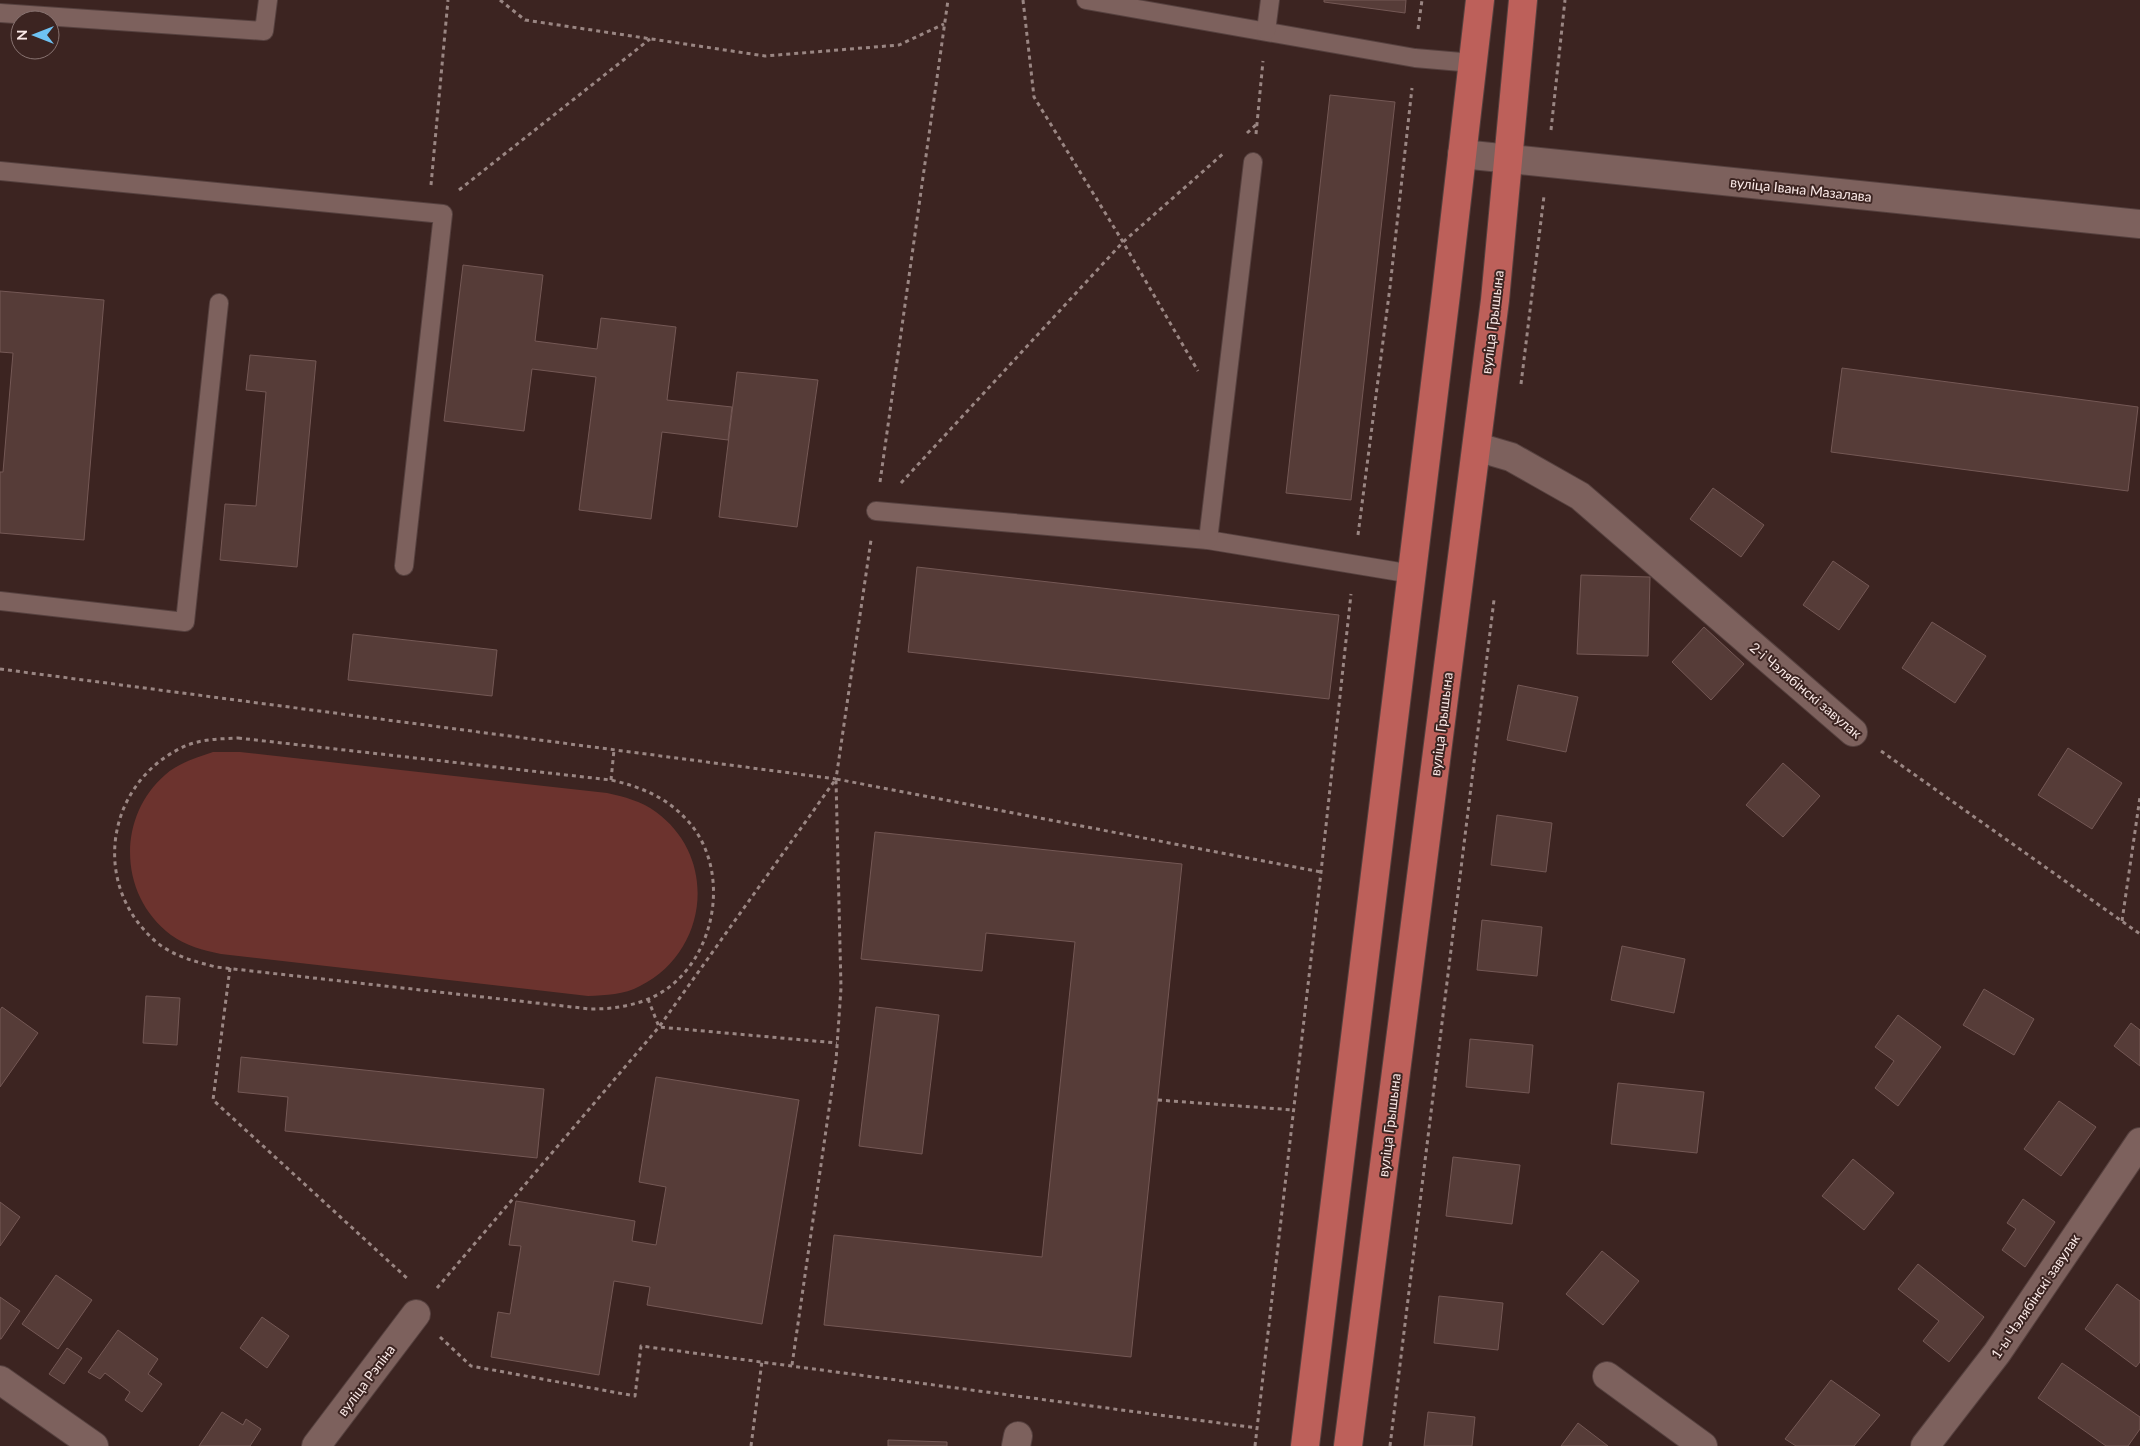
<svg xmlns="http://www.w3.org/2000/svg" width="2140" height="1446" font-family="Lato,sans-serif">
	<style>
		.green { fill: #6c332e }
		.building { fill: #563c38; stroke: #745855 }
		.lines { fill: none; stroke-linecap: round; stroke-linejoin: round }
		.service-casing { stroke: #56413f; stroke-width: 20 }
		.minor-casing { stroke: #56413f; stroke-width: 30 }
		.primary-casing { stroke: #56413f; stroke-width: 30 }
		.path { stroke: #9a8683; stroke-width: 3; stroke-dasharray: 4 4; stroke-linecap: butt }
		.service { stroke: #7d615d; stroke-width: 18 }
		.minor { stroke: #7d615d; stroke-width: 28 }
		.primary { stroke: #bd605a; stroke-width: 28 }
		.labels { text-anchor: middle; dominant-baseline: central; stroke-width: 4; stroke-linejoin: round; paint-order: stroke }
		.street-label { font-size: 14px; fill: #fbeae8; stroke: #3c2421 }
	</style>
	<rect width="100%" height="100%" fill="#3c2421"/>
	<path class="green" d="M213,752H240L607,793C624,797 642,801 656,812C719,858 708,952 640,986C624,995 606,995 588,996L221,954C203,950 186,946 171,935C119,896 116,818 165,775C178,763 196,758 213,752Z"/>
	<g class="building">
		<path d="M1324,0H1406L1405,13L1324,2Z"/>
		<path d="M1330,95L1395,102L1351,500L1286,493Z"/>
		<path d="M463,265L543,275L535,341L597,349L601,318L676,327L667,400L732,407L728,440L662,432L651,519L579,510L596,377L532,369L524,431L444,421Z"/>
		<path d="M0,291L104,300L84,540L0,533V472H3L13,353L0,352Z"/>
		<path d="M250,355L316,361L297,567L220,560L225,504L256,506L266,392L246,390Z"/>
		<path d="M1842,368L2138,407L2128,491L1831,452Z"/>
		<path d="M737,372L818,380L797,527L719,517Z"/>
		<path d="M1713,488L1764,525L1741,557L1690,519Z"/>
		<path d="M1833,561L1869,586L1839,630L1803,605Z"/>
		<path d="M917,567L1339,615L1329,699L908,652Z"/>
		<path d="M1581,575L1650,577L1648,656L1577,654Z"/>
		<path d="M1932,622L1986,656L1955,703L1902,668Z"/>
		<path d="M1704,627L1744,664L1711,700L1672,662Z"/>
		<path d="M353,634L497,650L492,696L348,680Z"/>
		<path d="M1518,685L1578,697L1566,752L1507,740Z"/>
		<path d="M2068,748L2122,783L2092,829L2038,795Z"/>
		<path d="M1783,763L1820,796L1783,837L1746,805Z"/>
		<path d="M1497,815L1552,823L1546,872L1491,865Z"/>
		<path d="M875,832L1182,864L1131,1357L824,1325L834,1235L1042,1257L1075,942L986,933L982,971L861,959Z"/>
		<path d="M1482,920L1542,927L1537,976L1477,970Z"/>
		<path d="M1622,946L1685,959L1674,1013L1611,1000Z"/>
		<path d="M1984,989L2034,1019L2014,1055L1963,1025Z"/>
		<path d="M146,996L180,998L177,1045L143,1043Z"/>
		<path d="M2,1007L38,1033L0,1087V1010Z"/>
		<path d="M876,1007L939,1015L922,1154L859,1146Z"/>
		<path d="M1898,1015L1941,1047L1898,1106L1875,1088L1894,1061L1875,1047Z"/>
		<path d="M2131,1023L2140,1030V1066L2114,1046Z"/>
		<path d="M1470,1039L1533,1045L1529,1093L1466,1087Z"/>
		<path d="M241,1057L544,1089L537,1158L285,1131L288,1097L238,1092Z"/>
		<path d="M656,1077L799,1100L762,1324L647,1305L650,1287L614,1281L599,1375L491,1357L498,1312L510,1314L521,1246L509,1245L516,1201L635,1221L632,1241L656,1245L666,1187L639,1182Z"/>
		<path d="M1618,1083L1704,1092L1697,1153L1611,1144Z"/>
		<path d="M2059,1101L2096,1127L2061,1176L2024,1149Z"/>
		<path d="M1453,1157L1520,1165L1512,1224L1446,1216Z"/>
		<path d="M1853,1159L1894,1193L1864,1230L1822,1196Z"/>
		<path d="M2023,1199L2055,1222L2025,1267L2002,1250L2016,1229L2007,1223Z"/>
		<path d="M0,1202L20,1217L0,1246Z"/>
		<path d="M1602,1251L1639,1281L1603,1325L1566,1294Z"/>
		<path d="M1918,1264L1984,1317L1949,1362L1923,1341L1939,1321L1898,1289Z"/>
		<path d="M56,1275L92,1300L58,1349L22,1324Z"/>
		<path d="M2117,1284L2140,1301V1362L2136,1367L2085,1329Z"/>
		<path d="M1439,1296L1503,1303L1498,1350L1434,1343Z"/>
		<path d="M0,1297L20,1311L1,1339H0Z"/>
		<path d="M262,1317L289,1336L267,1368L240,1348Z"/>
		<path d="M118,1330L158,1359L148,1374L162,1384L142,1412L125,1400L130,1392L105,1373L100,1379L88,1372Z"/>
		<path d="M67,1348L82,1358L64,1384L49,1374Z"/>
		<path d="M2062,1363L2140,1417V1429L2128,1446H2106L2038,1398Z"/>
		<path d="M1831,1380L1880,1415L1854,1446H1796L1785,1439Z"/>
		<path d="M222,1412L243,1425L246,1419L261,1429L250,1446H199Z"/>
		<path d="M1428,1412L1475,1417L1472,1446H1424Z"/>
		<path d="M1578,1423L1608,1446H1561Z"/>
		<path d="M888,1440L947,1442V1446H888Z"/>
	</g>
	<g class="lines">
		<g class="service-casing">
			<g id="service">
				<path d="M1086,0L1415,58L1473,63"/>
				<path d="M0,13L264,31L268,0"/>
				<path d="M1266,31L1270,0"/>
				<path d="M0,171L443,214L404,566"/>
				<path d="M876,511L1208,540L1412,574"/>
				<path d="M1208,540L1253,162"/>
				<path d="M0,601L185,622L219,303"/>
			</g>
		</g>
		<g class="minor-casing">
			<g id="minor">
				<path d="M1462,154L2140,224"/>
				<path d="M1477,447L1511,457L1580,496L1853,732"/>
				<path d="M1607,1376L1703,1446"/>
				<path d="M0,1380L94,1446"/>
				<path d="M316,1446L416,1314"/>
				<path d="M1016,1446L1018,1436"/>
				<path d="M1925,1446L1997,1353L2140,1142"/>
			</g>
		</g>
		<g class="primary-casing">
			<g id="primary">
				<path d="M1305,1446L1446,294L1480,0"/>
				<path d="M1348,1446L1495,300L1523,0"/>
			</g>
		</g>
		<g class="path">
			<path d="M500,0L525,20L765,56L899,45L944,24"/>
			<path d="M1023,0L1034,97L1123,242L1198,371"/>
			<path d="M1418,29L1422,0"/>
			<path d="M1551,130L1565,0"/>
			<path d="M1247,133L1257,124"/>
			<path d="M1256,134L1263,61"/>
			<path d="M431,185L448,0"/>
			<path d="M459,190L650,39"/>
			<path d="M1521,384L1544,196"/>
			<path d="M880,482L948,0"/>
			<path d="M901,483L1123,242L1225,152"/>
			<path d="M1358,535L1390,287L1412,88"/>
			<path d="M0,669L836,779L871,540"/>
			<path d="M238,738L611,780C641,787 666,797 687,820C736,873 714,974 646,1000C627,1007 610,1009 590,1009L216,967C197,962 180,958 163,947C151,939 140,926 132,914C96,856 118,780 179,749C197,739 218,739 238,738Z"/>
			<path d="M1881,751L2140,934"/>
			<path d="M611,780L614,750"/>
			<path d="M2122,921L2140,797"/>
			<path d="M230,968L213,1100L409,1280"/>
			<path d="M648,999L659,1027L837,1043"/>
			<path d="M1158,1100L1294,1110"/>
			<path d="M437,1288L659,1027L836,779L1321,872"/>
			<path d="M440,1337L471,1366L635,1396L641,1346L1257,1428"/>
			<path d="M792,1365L836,1061L841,988L836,780"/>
			<path d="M751,1446L762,1361"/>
			<path d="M1255,1446L1321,872L1351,594"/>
			<path d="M1390,1446L1494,600"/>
		</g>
		<use href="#service" class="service"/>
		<use href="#minor" class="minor"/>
		<use href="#primary" class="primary"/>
	</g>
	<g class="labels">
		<g class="street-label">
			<text transform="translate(1801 189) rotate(6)">вуліца Iвана Мазалава</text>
			<text transform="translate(1492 322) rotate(-83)">вуліца Грышына</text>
			<text transform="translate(1806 690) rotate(40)">2-і Чэлябінскі завулак</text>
			<text transform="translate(1441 724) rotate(-83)">вуліца Грышына</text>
			<text transform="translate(1389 1125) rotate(-83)">вуліца Грышына</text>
			<text transform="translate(2035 1296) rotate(-56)">1-ы Чэлябінскі завулак</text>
			<text transform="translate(366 1380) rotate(-53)">вуліца Рэпіна</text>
		</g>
	</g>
	<g transform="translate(35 35) rotate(270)"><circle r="24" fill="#3c2421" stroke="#887371"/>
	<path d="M0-4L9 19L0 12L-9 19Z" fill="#6ec2f3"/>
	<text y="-8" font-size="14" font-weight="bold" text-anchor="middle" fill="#fbeae8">N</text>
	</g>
</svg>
